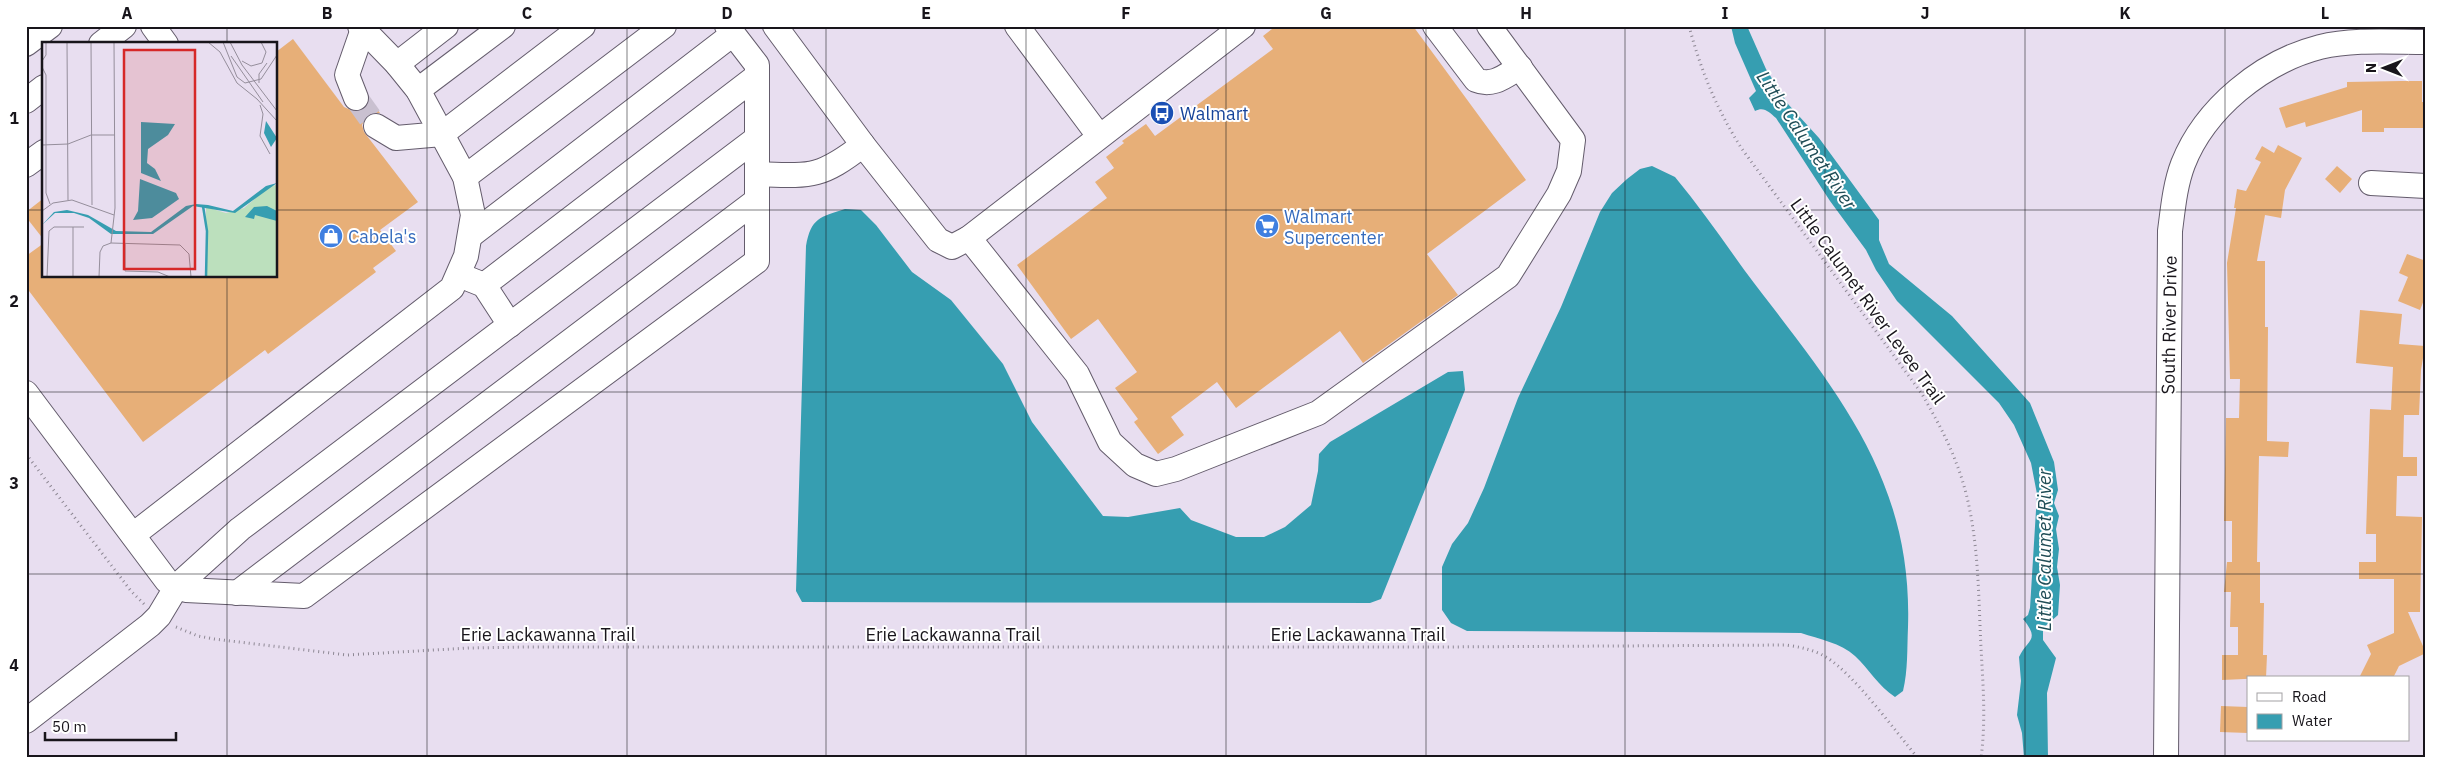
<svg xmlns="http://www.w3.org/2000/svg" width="2452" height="784" font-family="'IBM Plex Sans',sans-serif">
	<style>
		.water { fill: #369eb1 }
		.building { fill: #e7af78 }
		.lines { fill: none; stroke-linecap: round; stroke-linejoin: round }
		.minor-tunnel { stroke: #c9c0d0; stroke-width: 24; stroke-dasharray: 24 12; stroke-linecap: butt }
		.minor-casing { stroke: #645c6c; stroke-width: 26 }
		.path { stroke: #8e8894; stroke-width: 3; stroke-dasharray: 1 4; stroke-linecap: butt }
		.minor { stroke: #fff; stroke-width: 24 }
		.grid { fill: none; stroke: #18151b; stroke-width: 1; stroke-opacity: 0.55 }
		.labels { text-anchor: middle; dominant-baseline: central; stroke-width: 4; stroke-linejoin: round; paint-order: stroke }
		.transit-label { font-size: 18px; fill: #164399; stroke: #fff; text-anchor: start }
		.shop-label { font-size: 18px; fill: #366cbe; stroke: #fff; text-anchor: start }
		.street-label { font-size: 18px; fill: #18151b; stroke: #fff }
		.water-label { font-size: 19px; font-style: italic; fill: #204d56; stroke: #fff }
		.inset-river { fill: none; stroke: #369eb1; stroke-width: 2.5 }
		.inset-road { fill: none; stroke: #958e9b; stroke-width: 1 }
		.view { fill: #d62828; fill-opacity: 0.15; stroke: #d62828; stroke-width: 2.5 }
		.inset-edge { fill: none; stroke: #18151b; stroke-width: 2.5 }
		.neatline { fill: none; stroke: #18151b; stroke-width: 2 }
		.grid-label { font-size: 16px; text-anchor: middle; font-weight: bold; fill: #18151b }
	</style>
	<rect width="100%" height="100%" fill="#e8def0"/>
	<g class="water">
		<path d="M1731,26H1747L1766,69L1788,104L1819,138L1879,220V240L1889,264L1952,316L2030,403L2054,462L2058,490L2054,503L2059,516L2056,529L2059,549L2057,567L2060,585L2058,615L2043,628V640L2056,658L2047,693L2048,758H2024L2022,733L2017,715L2021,681L2019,657C2027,639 2041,641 2023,619L2028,615L2030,608L2037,494L2031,463L2014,425L1999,403L1897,301L1876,270L1866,250L1830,201L1776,118C1769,112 1764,106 1755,111L1749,98L1756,91L1735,43Z"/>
		<path d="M1652,166L1675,177C1700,207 1722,239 1745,271C1831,385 1913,474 1908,627C1907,649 1908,670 1903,691L1895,697C1878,686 1869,669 1855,656C1841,643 1819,639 1801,633L1467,631L1451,623L1442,610V567L1452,544L1468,523L1484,488L1518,398L1561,307L1600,212L1612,193L1627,179L1640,169Z"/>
		<path d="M845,209L861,210L876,225L912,272L951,300L1003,364L1032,422L1103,516L1128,517L1180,508L1191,520L1236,537H1264L1285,527L1311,505L1318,471L1319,454L1330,442L1448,372L1463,371L1465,390L1381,599L1370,603L802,602L796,591L806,246C811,218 820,217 845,209Z"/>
	</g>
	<g class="building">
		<path d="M1276,26H1413L1526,180L1427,254L1458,295L1363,363L1340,331L1236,408L1217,382L1171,417L1184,435L1158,454L1134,422L1138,419L1115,388L1137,372L1098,319L1071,339L1017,265L1107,198L1095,182L1114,168L1106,157L1124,143L1122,141L1146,124L1155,136L1273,49L1263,36Z"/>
		<path d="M293,39L344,107L353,111H361L367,106L370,99L380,113L370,114L365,119L362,125L364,132L418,202L380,230L396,251L373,268L376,272L268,354L265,350L143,442L26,287V256L44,243V276H276V52Z"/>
		<path d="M2401,81H2422V102H2426V128H2384V132H2362V110L2306,127L2305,122L2286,128L2279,108L2347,87V82Z"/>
		<path d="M2278,145L2302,158L2285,190L2281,218L2265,215L2257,261H2265V327H2268L2267,441L2289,442L2288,457L2259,456L2257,562H2260V603H2264L2263,655H2267L2266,678L2222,680V655H2238V627H2230L2231,592H2224L2227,562H2232V521H2224L2226,418H2239L2240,379H2230L2227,263L2236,208H2234L2237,189L2246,191L2261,162L2255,159L2262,146L2274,153Z"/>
		<path d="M2337,166L2352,179L2340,193L2325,179Z"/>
		<path d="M44,198V240L26,217V212Z"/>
		<path d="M2407,254L2426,261V295L2420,310L2398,301L2408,277L2399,273Z"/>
		<path d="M2360,310L2402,314L2399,344L2425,346L2421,370L2419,415H2404L2403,457H2417V476H2397L2396,516L2422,517L2420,612H2408L2426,653L2399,666L2393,678H2359L2371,654L2367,645L2394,633V579H2359V562H2376V534H2366L2370,409L2391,410L2393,367L2356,363Z"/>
		<path d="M2221,706L2248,707V733L2220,732Z"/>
	</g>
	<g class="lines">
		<path class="minor-tunnel" d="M356,98L376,126"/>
		<g class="minor-casing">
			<g id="minor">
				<path d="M153,26L166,44"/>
				<path d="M775,26L863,145L938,240L952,247L969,238L1243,26"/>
				<path d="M1017,26L1099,136"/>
				<path d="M1435,26L1476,80C1493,87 1505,76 1520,67"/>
				<path d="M26,44L50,26"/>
				<path d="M101,44L124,26"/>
				<path d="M397,64L446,26"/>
				<path d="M418,90L503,26"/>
				<path d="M356,98L347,75L363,29L366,26"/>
				<path d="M26,101L44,87"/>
				<path d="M376,126L396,138L442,134L583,26"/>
				<path d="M26,165L44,152"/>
				<path d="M757,174C810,176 819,179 863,145"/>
				<path d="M465,177L664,26"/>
				<path d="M2371,183L2426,186"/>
				<path d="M470,236L733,34"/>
				<path d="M969,238L1077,374L1110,442L1135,465L1156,474L1176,469L1318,413L1508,276L1559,194L1569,171L1573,140L1489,26"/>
				<path d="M469,279L484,285L510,325"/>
				<path d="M484,285L757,76"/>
				<path d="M26,393L167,581L186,590L304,596L757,261V65L727,26"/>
				<path d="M133,535L452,288L466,256L473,215L465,177L418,90L397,64L360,26"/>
				<path d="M237,593L757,200"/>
				<path d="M26,721L150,625L159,616L177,586L240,529L757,138"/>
				<path d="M2166,758L2170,231C2173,208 2175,185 2183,164C2205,108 2262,62 2320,47C2353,39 2391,42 2426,42"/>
			</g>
		</g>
		<g class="path">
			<path d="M1689,26C1701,71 1717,110 1742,149L1922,394C1935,417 1948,440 1957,465C1979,522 1978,587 1981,648C1983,684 1986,721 1981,758"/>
			<path d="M26,454L131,591L145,605"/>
			<path d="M176,627L198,636L214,639L347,655L469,648L525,647H1439L1786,645C1801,647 1814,650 1826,657C1854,674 1895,731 1918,758"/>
		</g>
		<use href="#minor" class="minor"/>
	</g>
	<path class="grid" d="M227,26V44M427,26V758M627,26V758M826,26V758M1026,26V758M1226,26V758M1426,26V758M1625,26V758M1825,26V758M2025,26V758M2225,26V758M26,210H44M276,210H2426M227,276V758M26,392H2426M26,574H2426"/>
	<defs>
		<g id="bus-disc" transform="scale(1.25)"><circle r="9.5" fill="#1a4fb4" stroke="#fff"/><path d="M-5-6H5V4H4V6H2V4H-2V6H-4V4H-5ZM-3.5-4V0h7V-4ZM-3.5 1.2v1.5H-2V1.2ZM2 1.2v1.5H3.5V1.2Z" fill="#fff"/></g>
		<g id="supermarket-disc" transform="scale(1.25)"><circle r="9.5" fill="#3f7fe0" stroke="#fff"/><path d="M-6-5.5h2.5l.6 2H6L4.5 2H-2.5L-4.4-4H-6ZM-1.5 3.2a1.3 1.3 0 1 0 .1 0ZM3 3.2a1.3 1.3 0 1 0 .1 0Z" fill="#fff"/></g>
		<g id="shop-disc" transform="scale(1.25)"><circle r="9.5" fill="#3f7fe0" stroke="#fff"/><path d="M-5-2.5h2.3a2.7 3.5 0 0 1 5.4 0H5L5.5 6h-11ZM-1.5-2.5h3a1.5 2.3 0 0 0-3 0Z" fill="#fff"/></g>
	</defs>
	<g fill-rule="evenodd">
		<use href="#bus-disc" x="1162" y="113"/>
		<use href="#supermarket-disc" x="1267" y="226"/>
		<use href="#shop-disc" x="331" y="236"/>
	</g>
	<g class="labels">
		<g class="transit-label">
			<text x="1180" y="113">Walmart</text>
		</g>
		<g class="shop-label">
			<text x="1284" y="216">Walmart<tspan x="1284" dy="21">Supercenter</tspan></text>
			<text x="348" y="236">Cabela's</text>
		</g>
		<g class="street-label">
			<text transform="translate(1868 301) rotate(54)">Little Calumet River Levee Trail</text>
			<text transform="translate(2169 325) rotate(-89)">South River Drive</text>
			<text x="548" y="634">Erie Lackawanna Trail</text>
			<text x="953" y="634">Erie Lackawanna Trail</text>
			<text x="1358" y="634">Erie Lackawanna Trail</text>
		</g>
		<g class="water-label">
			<text transform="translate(1807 140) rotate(56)">Little Calumet River</text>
			<text transform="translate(2044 550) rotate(-90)">Little Calumet River</text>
		</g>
	</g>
	<g transform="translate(42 42)">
		<rect width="235" height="235" fill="#e8def0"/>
		<path d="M235,143V235H164V165L184,171L202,166L228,144Z" fill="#bce0bd"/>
		<path d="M224,79L235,96L229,105L222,91ZM99,80L133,82L126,93L106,107L105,121L113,127L119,139L99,131ZM98,137L134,151L137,157L110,176L91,178L96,169ZM235,141L193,171L151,164L111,192H69L47,176L32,171H13L0,183L12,170L25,168L46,173L74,189L109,190L144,164L154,162L166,163L191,169L224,144ZM225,164L235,169V179L213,173L212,177L203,175L212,165Z" fill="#369eb1"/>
		<path class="inset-river" d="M161,164L165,189L164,235"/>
		<path class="inset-road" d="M25,0L26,158M49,0L50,163M166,0L178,10L195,41L215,57L235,79M181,0L195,35L203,41L219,37L235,13M188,0L200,23L235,69M189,14L221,60M0,19L4,13V0M200,19L209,24L220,21L224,10L219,0M0,25L4,33V151L8,162M217,41V32L225,21M218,63L221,72L218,94L228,112M0,103L26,102L49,93H73M0,169L11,161L30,158L72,173M69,201L138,203L147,212L149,235M83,202V229L116,230L128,235M5,235L7,189L12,185H42M31,235V185M57,235L58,210L61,204L69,201L73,166L72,0"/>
		<path class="view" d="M82,8H153V227H82Z"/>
		<rect width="235" height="235" class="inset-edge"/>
	</g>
	<rect width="2452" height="784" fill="none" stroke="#ffffff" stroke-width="55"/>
	<rect x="2247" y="676" width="162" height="65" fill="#ffffff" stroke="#a3a1a4"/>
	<rect x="2257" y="693" width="25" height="8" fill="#ffffff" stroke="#a3a1a4"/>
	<text x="2292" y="702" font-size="15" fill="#18151b">Road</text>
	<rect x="2257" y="714" width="25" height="15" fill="#369eb1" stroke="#a3a1a4"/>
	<text x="2292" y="726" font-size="15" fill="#18151b">Water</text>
	<g transform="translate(2384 68) rotate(270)" stroke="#ffffff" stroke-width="4" paint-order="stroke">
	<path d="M0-4L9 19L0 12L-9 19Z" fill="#18151b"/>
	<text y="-8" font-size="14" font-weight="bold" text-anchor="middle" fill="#18151b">N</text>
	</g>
	<path d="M45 732v8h131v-8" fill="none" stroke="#18151b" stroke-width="2.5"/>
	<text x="52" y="732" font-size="15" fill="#18151b" stroke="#ffffff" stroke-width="4" paint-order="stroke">50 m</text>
	<rect x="28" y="28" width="2396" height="728" class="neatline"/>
	<g class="grid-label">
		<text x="127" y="19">A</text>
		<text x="327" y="19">B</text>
		<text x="527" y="19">C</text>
		<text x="727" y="19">D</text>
		<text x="926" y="19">E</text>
		<text x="1126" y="19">F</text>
		<text x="1326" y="19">G</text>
		<text x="1526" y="19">H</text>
		<text x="1725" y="19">I</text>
		<text x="1925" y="19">J</text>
		<text x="2125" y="19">K</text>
		<text x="2325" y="19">L</text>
		<text x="14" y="124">1</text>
		<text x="14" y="307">2</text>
		<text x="14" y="489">3</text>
		<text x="14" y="671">4</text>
	</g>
</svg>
